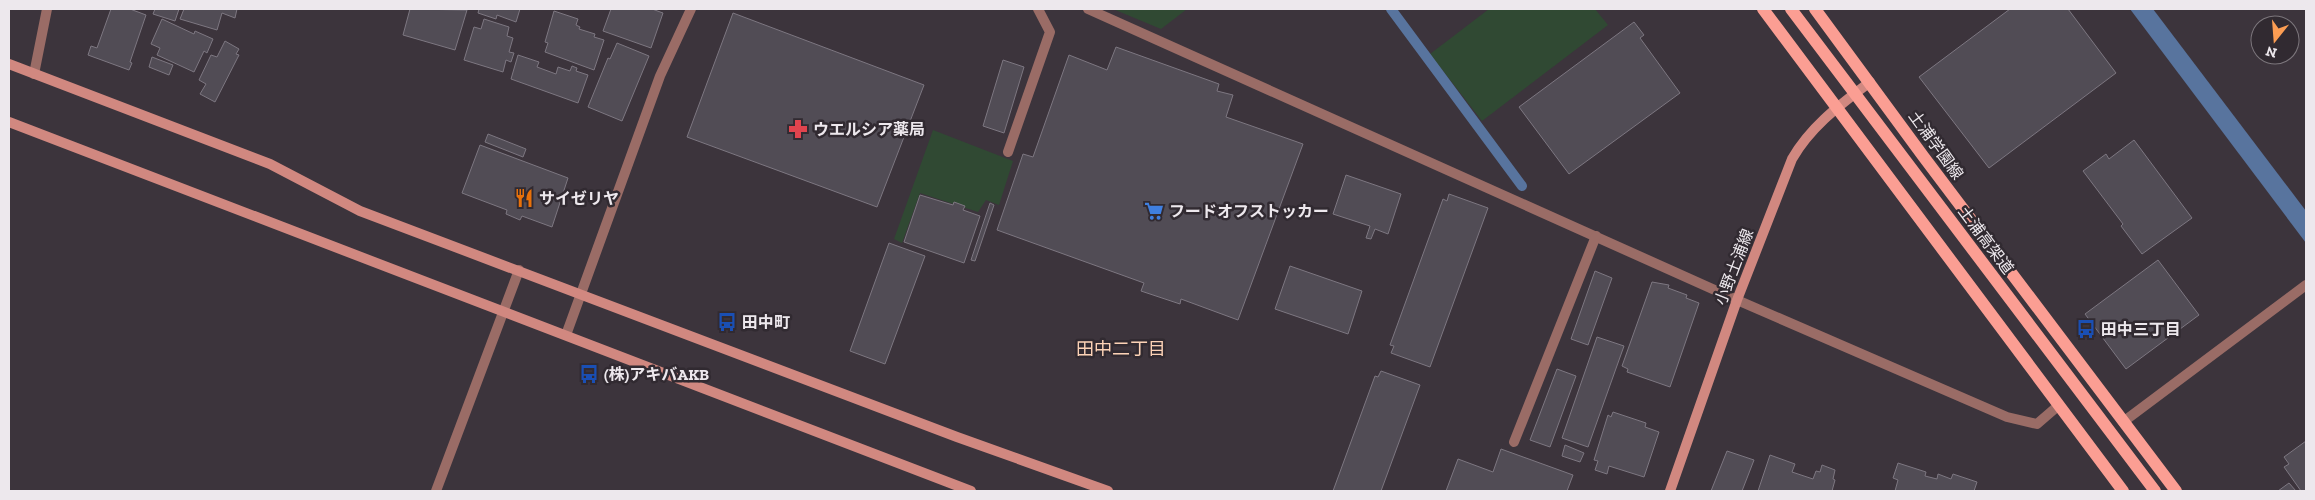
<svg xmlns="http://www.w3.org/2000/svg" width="2315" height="500" font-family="'Zilla Slab','Noto Sans JP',serif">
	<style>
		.green { fill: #304933 }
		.water { fill: #58749e }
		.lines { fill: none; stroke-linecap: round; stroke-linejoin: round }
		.stream { stroke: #58749e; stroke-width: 10 }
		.building { fill: #514c55; stroke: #7d7781 }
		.street { stroke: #9a6c66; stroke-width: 10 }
		.secondary { stroke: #d18880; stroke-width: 10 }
		.primary { stroke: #fb9e93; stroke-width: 12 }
		.labels { text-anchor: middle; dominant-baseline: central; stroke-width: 5; stroke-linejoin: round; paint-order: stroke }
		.poi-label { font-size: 16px; font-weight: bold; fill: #ede8ed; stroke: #312a31; text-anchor: start }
		.street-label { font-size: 16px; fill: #ede8ed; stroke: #312a31 }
		.neighbourhood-label { font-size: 18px; fill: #fcd2b6; stroke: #312a31 }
	</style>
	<rect width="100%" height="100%" fill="#3c343c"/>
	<g class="green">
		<path d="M1113,9H1187L1161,29Z"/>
		<path d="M1489,9H1595L1608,25L1482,121L1430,54Z"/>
		<path d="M933,130L1013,161L999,205L986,200L978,212L920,193L902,243L894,239Z"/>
	</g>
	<path class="water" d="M2130,9H2153L2306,211V243Z"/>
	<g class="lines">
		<path class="stream" d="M1391,9L1522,186"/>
	</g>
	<g class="building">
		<path d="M111,9H130L146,15L130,62L132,63L129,70L88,55L91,46L97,48Z"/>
		<path d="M155,9H179L175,21L153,14Z"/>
		<path d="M184,9H237L235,18L222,13L217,30L180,19Z"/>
		<path d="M410,9L467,10L455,50L403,35Z"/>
		<path d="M479,9H520L516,22L497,15L496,19L478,13Z"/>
		<path d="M611,9H652L663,13L651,48L603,31Z"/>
		<path d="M2010,9H2068L2116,73L1989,168L1919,77Z"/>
		<path d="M554,11L578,19L576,25L580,27L579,29L595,34L594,37L604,40L594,70L545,52L548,43L545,42Z"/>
		<path d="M733,13L924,85L877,207L687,137Z"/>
		<path d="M162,19L194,34L195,31L213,39L207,53L204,51L194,72L157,55L160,48L151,44Z"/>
		<path d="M484,19L509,27L507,36L513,38L509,52L514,53L511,62L506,60L503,72L464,60L474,27L481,29Z"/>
		<path d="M1634,22L1644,35L1640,38L1680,93L1569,174L1519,107Z"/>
		<path d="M225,41L239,49L236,54L239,55L215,102L200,94L206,84L199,80L211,55L217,57Z"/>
		<path d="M617,43L649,56L622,121L588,107L608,58L610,59Z"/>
		<path d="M1116,47L1219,84L1217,91L1233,95L1226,117L1303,144L1238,320L1181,299L1180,304L1141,291L1144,283L997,230L1023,154L1033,157L1069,55L1107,70Z"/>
		<path d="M518,55L539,62L537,67L556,74L558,67L570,71L572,66L577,68L576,71L588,75L578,103L511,79Z"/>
		<path d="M152,57L173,65L169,75L149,67Z"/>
		<path d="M1003,60L1024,67L1004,133L983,126Z"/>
		<path d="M488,134L526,149L523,157L485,142Z"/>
		<path d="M2134,140L2192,218L2142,254L2121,226L2123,224L2083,171L2106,154L2109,159Z"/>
		<path d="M480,145L568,178L552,227L522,216L520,220L506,214L507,210L462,193Z"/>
		<path d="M1346,175L1401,194L1388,234L1375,229L1371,239L1366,238L1370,226L1333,214Z"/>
		<path d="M1449,194L1488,208L1430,367L1391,353L1394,346L1390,345L1443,199L1447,201Z"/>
		<path d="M920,195L953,205L954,202L965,206L963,210L980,216L964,263L904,242Z"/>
		<path d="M990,203L994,205L975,261L971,260Z"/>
		<path d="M889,243L925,256L885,364L850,351Z"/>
		<path d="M2158,260L2199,315L2126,369L2085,314Z"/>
		<path d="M1290,266L1362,291L1348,334L1275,309Z"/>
		<path d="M1595,271L1612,278L1588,345L1571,339Z"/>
		<path d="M1652,282L1669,285L1668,288L1687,295L1686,298L1699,303L1670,387L1627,372L1628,369L1622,366Z"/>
		<path d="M1597,337L1624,346L1588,447L1562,438Z"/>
		<path d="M1557,369L1576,376L1550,447L1530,440Z"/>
		<path d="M1381,371L1420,385L1381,491H1333L1375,376L1378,377Z"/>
		<path d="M1613,412L1646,423L1645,427L1659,432L1644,477L1609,466L1607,474L1595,470L1598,461L1594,460L1608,415L1611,417Z"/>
		<path d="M2306,441V491H2301L2284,467L2289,464L2284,457Z"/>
		<path d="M1565,445L1584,453L1580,462L1562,456Z"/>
		<path d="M1501,449L1573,475L1567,491H1446L1458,459L1493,472Z"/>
		<path d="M1727,451L1754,460L1742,491H1711Z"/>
		<path d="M1770,455L1795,464L1792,472L1813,479L1816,471L1820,472L1822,465L1835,470L1833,479L1835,480L1832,491H1758Z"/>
		<path d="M1898,463L1926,472L1925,476L1937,479L1938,474L1951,479L1953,474L1977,482L1974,491H1895L1898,480L1893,478Z"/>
		<path d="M2289,483L2296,491H2278Z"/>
	</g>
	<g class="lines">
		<g class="street">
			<path d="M1088,9L1737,300L2007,417L2037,424L2059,405"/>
			<path d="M34,74L47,9"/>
			<path d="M1008,152L1050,32L1038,9"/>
			<path d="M566,335L660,76L691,9"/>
			<path d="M2123,422L2306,285"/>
			<path d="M1514,442L1596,236"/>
			<path d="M436,491L519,270"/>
		</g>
		<g class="secondary">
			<path d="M9,64L270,164L360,211L957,437L1108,491"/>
			<path d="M9,122L971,491"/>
			<path d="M1670,491L1737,300L1792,159C1811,126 1840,105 1870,82"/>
		</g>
		<g class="primary">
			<path d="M1763,9L2123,491"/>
			<path d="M1791,9L2155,491"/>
			<path d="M1815,9L1923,156L2176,491"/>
		</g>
	</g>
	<defs>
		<g id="pharmacy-bare" transform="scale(1.5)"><path d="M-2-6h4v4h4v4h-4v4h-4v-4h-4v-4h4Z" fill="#e0444e" stroke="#312a31" stroke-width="2.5" paint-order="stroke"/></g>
		<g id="restaurant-bare" transform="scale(1.5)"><path d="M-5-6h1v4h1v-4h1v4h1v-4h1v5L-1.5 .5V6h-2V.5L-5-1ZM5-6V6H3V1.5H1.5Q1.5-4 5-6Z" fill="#e8710a" stroke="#312a31" stroke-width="2.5" paint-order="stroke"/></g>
		<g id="supermarket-bare" transform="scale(1.5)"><path d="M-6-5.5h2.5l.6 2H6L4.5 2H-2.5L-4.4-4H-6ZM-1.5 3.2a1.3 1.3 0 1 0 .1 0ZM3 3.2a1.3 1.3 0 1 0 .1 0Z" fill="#3f7fe0" stroke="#312a31" stroke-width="2.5" paint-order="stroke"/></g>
		<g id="bus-bare" transform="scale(1.5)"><path d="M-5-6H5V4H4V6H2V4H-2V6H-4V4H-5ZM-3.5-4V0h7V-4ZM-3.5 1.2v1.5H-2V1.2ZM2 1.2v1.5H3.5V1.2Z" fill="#1a4fb4" stroke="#312a31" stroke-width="2.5" paint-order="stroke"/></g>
	</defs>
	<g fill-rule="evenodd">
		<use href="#pharmacy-bare" x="798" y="129"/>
		<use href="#restaurant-bare" x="524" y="198"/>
		<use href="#supermarket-bare" x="1154" y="211"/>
		<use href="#bus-bare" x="727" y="322"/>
		<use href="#bus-bare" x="2086" y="329"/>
		<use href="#bus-bare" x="589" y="374"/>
	</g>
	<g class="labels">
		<g class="poi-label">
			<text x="813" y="129">ウエルシア薬局</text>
			<text x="539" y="198">サイゼリヤ</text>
			<text x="1169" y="211">フードオフストッカー</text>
			<text x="742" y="322">田中町</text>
			<text x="2101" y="329">田中三丁目</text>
			<text x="604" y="374">(株)アキバAKB</text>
		</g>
		<g class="street-label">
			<text transform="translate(1936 145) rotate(54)">土浦学園線</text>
			<text transform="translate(1986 240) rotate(53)">土浦高架道</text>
			<text transform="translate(1734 267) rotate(-69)">小野土浦線</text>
		</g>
		<g class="neighbourhood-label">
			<text x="1121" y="349">田中二丁目</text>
		</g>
	</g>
	<rect width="2315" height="500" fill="none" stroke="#ede8ed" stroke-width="20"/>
	<g transform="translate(2275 40) rotate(197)"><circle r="24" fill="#312a31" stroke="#7c767c"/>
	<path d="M0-4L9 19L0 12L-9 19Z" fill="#fc9d53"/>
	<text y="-8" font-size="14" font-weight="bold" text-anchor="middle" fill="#ede8ed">N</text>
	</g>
</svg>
